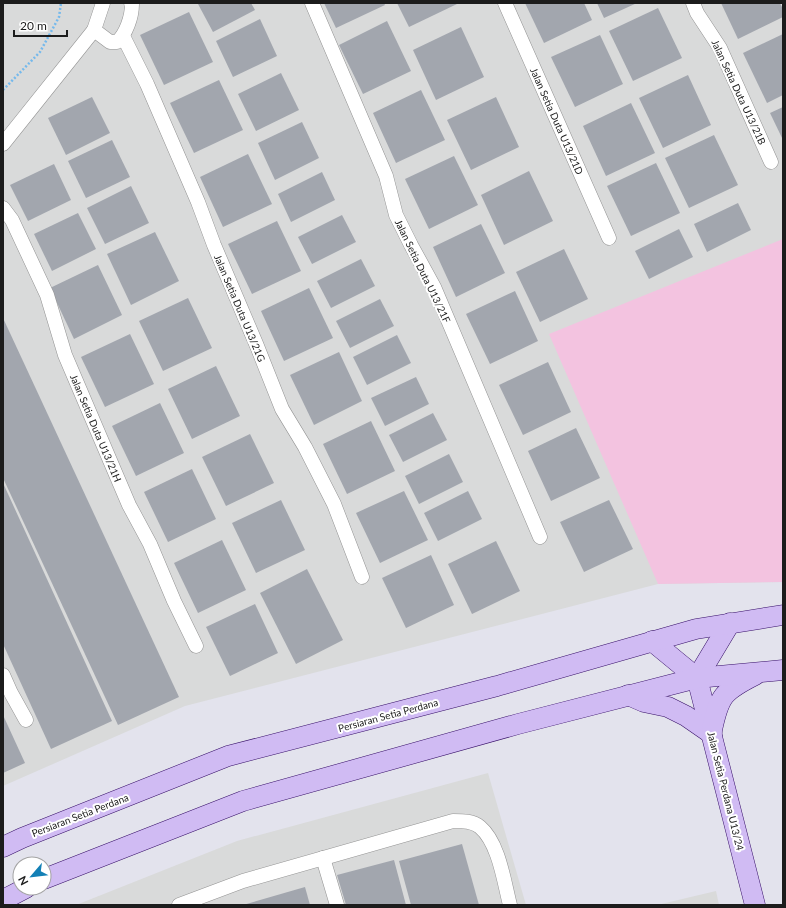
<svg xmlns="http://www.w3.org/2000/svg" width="786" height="908" font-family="Lato,sans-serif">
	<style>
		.residential { fill: #d9dada }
		.park { fill: #f3c3e0 }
		.building { fill: #a2a6ae }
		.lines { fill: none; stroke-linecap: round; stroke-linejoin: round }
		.street-casing { stroke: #939393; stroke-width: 15 }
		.secondary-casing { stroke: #360f68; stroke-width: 21 }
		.path { stroke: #75b9ec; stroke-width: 2.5; stroke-dasharray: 2 2; stroke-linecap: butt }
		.street { stroke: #fff; stroke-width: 14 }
		.secondary { stroke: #d0bbf3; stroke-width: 20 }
		.labels { text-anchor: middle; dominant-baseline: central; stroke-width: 4; stroke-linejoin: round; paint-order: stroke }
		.street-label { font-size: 10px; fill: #1c1c1c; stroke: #fff }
	</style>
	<rect width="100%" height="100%" fill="#e3e3ed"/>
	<g class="residential">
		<path d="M3,3H783V582L658,584L185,706L3,786Z"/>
		<path d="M488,773L526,905H76L237,841Z"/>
		<path d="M716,891L719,905H657Z"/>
	</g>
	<path class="park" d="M783,239V582L658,584L549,334Z"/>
	<g class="building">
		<path d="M200,3H251L255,10L213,32L198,4Z"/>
		<path d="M324,3H384L385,5L336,28Z"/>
		<path d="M397,3H457V4L409,27Z"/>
		<path d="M525,3H584L592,20L544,43Z"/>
		<path d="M597,3H637L604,18Z"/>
		<path d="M721,3H780L783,9V17L738,39Z"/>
		<path d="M658,8L682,58L633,81L609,31Z"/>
		<path d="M189,12L213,62L164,85L140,35Z"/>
		<path d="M260,19L277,56L233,77L216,41Z"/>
		<path d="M387,21L411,71L363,94L339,45Z"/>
		<path d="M461,27L484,77L436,100L413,50Z"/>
		<path d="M783,34V95L767,103L743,53Z"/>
		<path d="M600,35L623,84L575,107L551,57Z"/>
		<path d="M281,73L299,110L256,131L238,94Z"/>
		<path d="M688,75L711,125L663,148L639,98Z"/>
		<path d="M219,80L243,130L194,153L170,103Z"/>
		<path d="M421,90L445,140L396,163L373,113Z"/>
		<path d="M92,97L110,133L66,155L48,118Z"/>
		<path d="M496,97L519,147L471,170L447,120Z"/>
		<path d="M631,103L655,153L606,176L583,126Z"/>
		<path d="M783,107V140L770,113Z"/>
		<path d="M302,122L319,158L275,180L258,143Z"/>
		<path d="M714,135L738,185L689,208L665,158Z"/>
		<path d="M112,140L130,177L86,198L68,161Z"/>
		<path d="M248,154L272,204L223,227L200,177Z"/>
		<path d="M454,156L478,205L429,229L405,179Z"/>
		<path d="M656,163L680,213L631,236L607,186Z"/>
		<path d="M54,164L71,200L28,221L10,185Z"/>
		<path d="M529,171L553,221L504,245L481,195Z"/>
		<path d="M322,172L335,200L291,222L278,194Z"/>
		<path d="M131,186L149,223L105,244L87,208Z"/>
		<path d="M738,203L751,230L707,252L694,224Z"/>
		<path d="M78,213L96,249L52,271L34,234Z"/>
		<path d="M342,215L356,242L312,264L298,237Z"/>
		<path d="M277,221L301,271L252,294L228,244Z"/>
		<path d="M481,224L505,273L456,297L433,247Z"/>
		<path d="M679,229L693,257L649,279L635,251Z"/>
		<path d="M155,232L179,281L131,305L107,254Z"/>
		<path d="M564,249L588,299L540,322L516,272Z"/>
		<path d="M361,259L375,286L331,308L317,281Z"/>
		<path d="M98,265L122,315L74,339L50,288Z"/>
		<path d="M309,288L333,338L284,361L261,311Z"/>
		<path d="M515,291L538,341L490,364L466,314Z"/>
		<path d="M188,298L212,348L163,371L139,321Z"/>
		<path d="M380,299L394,326L350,348L336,321Z"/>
		<path d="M3,318L179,697L118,725L3,478Z"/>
		<path d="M130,334L154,384L105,407L81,357Z"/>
		<path d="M397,335L411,363L367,385L353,357Z"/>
		<path d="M339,352L362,401L314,425L290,375Z"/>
		<path d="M548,362L571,412L523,435L499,385Z"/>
		<path d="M216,366L240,416L192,439L168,389Z"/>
		<path d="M416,377L429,404L385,426L371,398Z"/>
		<path d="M160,403L184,453L136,476L112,426Z"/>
		<path d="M433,413L447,440L403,462L389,435Z"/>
		<path d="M371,421L395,471L347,494L323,444Z"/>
		<path d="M576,428L600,478L551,501L528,451Z"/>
		<path d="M250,434L274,483L226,506L202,457Z"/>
		<path d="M449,454L463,482L419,504L405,476Z"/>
		<path d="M192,469L216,519L168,542L144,492Z"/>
		<path d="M3,483L112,721L51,749L3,644Z"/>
		<path d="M404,491L428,540L380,563L356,513Z"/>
		<path d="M468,491L482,519L438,541L424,513Z"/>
		<path d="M281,500L305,550L256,573L232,523Z"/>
		<path d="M609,500L633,549L584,572L560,522Z"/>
		<path d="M222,540L246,590L198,613L174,563Z"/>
		<path d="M496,541L520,591L472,614L448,564Z"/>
		<path d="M431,555L454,605L406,628L382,578Z"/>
		<path d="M307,569L343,640L296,664L260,593Z"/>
		<path d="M255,604L278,653L230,676L206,627Z"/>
		<path d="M3,715L25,763L3,773Z"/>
		<path d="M462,844L479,905H411L399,861Z"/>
		<path d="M394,860L406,905H346L337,875Z"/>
		<path d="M305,887L310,905H243Z"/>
	</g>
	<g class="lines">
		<g class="street-casing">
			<g id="street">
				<path d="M103,3L94,30L110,42H117C126,34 132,17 132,4L131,3"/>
				<path d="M312,3L386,176L396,215L411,245L434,287L540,537"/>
				<path d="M505,3L609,238"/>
				<path d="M693,3L697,13L720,48L771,162"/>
				<path d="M123,36L147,84L198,202L214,245L257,346L282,409L305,447L334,504L362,577"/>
				<path d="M3,144L94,30"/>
				<path d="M3,208L12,220L47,295L65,355L129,505L150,544L174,601L196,646"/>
				<path d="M3,675L11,693L26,720"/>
				<path d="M323,858L337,905"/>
				<path d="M179,905L243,881L453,821C463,821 473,821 480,827C499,843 504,882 510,905"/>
			</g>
		</g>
		<g class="secondary-casing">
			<g id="secondary">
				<path d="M652,641L697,678"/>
				<path d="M697,678L755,905"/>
				<path d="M697,678L730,623"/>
				<path d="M628,695L644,702L668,707L686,716L712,734"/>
				<path d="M712,730C719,696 723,691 755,675"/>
				<path d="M3,847L22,838L228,756L497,686L696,629L783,615"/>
				<path d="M44,879L243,801L518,724L697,678L783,670"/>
				<path d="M3,900L26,888"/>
			</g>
		</g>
		<path class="path" d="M3,90L40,52L59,17L61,3"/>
		<use href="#street" class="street"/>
		<use href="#secondary" class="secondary"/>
	</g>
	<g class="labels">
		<g class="street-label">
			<text transform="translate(739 92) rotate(65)">Jalan Setia Duta U13/21B</text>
			<text transform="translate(557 121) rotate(66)">Jalan Setia Duta U13/21D</text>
			<text transform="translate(423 271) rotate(64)">Jalan Setia Duta U13/21F</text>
			<text transform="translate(240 308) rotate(67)">Jalan Setia Duta U13/21G</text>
			<text transform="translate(96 428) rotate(67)">Jalan Setia Duta U13/21H</text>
			<text transform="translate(388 715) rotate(-15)">Persiaran Setia Perdana</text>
			<text transform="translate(726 791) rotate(76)">Jalan Setia Perdana U13/24</text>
			<text transform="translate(80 815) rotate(-21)">Persiaran Setia Perdana</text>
		</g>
	</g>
	<rect width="786" height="908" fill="none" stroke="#1c1c1c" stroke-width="8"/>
	<g transform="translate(32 876) rotate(242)"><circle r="19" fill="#ffffff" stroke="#a4a4a4"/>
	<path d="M0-3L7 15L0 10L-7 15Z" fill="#1380b6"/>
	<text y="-6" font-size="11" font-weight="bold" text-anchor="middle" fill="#1c1c1c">N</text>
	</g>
	<path d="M14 30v6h53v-6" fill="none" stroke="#1c1c1c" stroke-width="2"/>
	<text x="20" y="30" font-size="12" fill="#1c1c1c" stroke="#ffffff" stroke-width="3" paint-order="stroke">20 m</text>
</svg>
